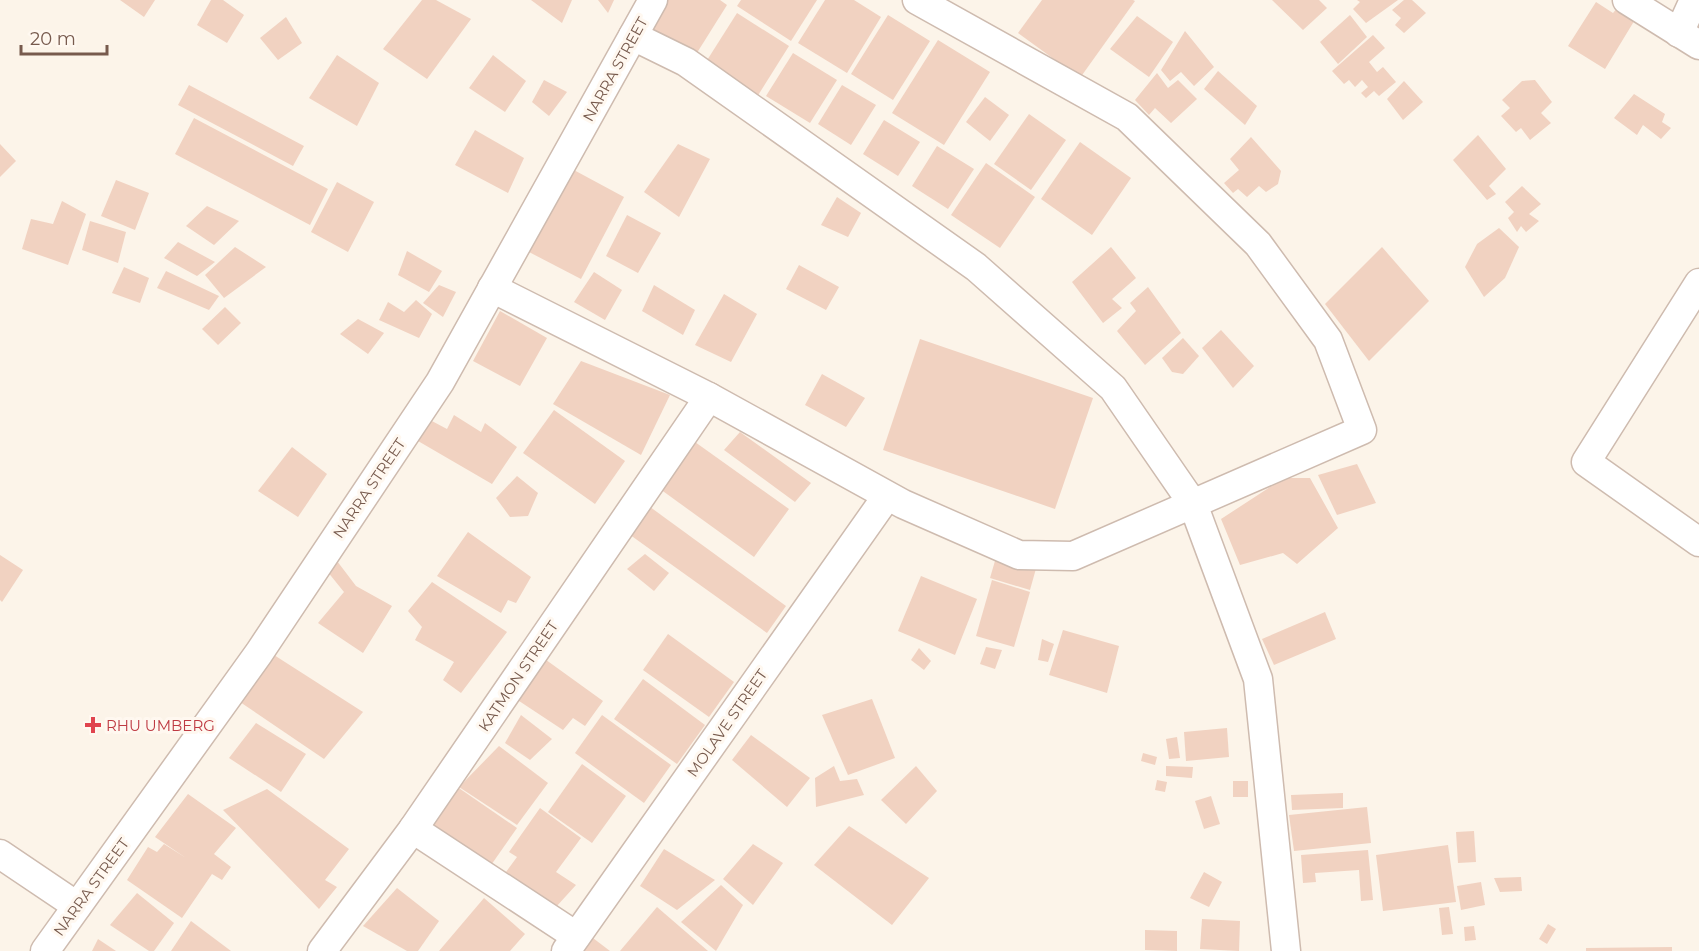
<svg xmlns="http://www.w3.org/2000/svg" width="1699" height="951" font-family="Montserrat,sans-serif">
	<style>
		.building { fill: #f1d2c1 }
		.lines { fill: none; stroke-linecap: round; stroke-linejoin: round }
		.minor-casing { stroke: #cebbaf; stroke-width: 31 }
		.minor { stroke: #fff; stroke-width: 28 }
		.health-dot { fill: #e0444e; stroke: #fff8f0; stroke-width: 2 }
		.labels { text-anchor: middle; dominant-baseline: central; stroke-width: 6; stroke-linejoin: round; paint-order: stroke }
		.street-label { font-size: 15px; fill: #775a4d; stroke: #fff8f0 }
		.health-label { font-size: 15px; fill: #be3a42; stroke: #fff8f0; text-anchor: start }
	</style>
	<rect width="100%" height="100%" fill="#fcf4e9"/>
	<g class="building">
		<path d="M120,0H155L144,17Z"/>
		<path d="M211,0H223L244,15L227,43L197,25Z"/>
		<path d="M422,0H436L471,19L427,79L383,49Z"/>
		<path d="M531,0H572L562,23Z"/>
		<path d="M598,0H614L608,13Z"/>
		<path d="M666,0H720L727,5L695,56L650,27Z"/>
		<path d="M741,0H817L791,41L737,6Z"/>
		<path d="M825,0H854L881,17L847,73L798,43Z"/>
		<path d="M1042,0H1133L1135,1L1080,78L1018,33Z"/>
		<path d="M1272,0H1319L1327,8L1303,30Z"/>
		<path d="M1357,0H1398L1366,23L1353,9L1360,2Z"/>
		<path d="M1404,0H1412L1426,13L1404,33L1395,25L1401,18L1392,10Z"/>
		<path d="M1596,2L1613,13L1619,6L1636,18L1605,69L1568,46Z"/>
		<path d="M737,13L789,46L757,97L704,65Z"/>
		<path d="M888,15L930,41L893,100L851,74Z"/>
		<path d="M1350,15L1367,37L1338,64L1320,42Z"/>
		<path d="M1137,16L1173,42L1149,77L1110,49Z"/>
		<path d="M286,17L302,43L278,60L260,38Z"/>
		<path d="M1185,31L1214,67L1194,86L1181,72L1170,81L1161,70Z"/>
		<path d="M1373,35L1385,48L1369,62L1377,72L1383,67L1396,82L1379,96L1374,91L1366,98L1361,93L1368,87L1362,80L1355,87L1349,80L1344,84L1332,71Z"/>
		<path d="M938,40L990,72L944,145L892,113Z"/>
		<path d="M793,53L837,80L810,123L766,96Z"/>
		<path d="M337,55L379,83L357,126L309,98Z"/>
		<path d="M493,55L526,81L505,112L469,88Z"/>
		<path d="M1218,71L1257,106L1245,125L1204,89Z"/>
		<path d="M1157,73L1168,88L1178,80L1197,99L1171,123L1155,108L1149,115L1135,100Z"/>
		<path d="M544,80L567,92L549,116L532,102Z"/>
		<path d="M1535,80L1552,102L1541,113L1551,123L1530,140L1521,128L1516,132L1501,116L1510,108L1502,100L1522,81Z"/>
		<path d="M1404,81L1423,102L1403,120L1387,99Z"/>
		<path d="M189,85L304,146L293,166L178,105Z"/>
		<path d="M842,85L876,105L851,145L818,124Z"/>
		<path d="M1634,94L1665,114L1662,122L1671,128L1661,139L1643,125L1637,135L1614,118Z"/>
		<path d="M985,97L1009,115L990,141L966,122Z"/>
		<path d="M1029,114L1066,140L1031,190L994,164Z"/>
		<path d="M194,118L328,189L310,225L175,154Z"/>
		<path d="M884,120L920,142L898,176L863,154Z"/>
		<path d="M475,130L524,158L508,193L455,165Z"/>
		<path d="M1478,135L1506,169L1489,186L1496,194L1487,200L1453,160Z"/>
		<path d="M1251,137L1281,171L1278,184L1266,192L1259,186L1247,197L1238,189L1233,193L1224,183L1239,170L1230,159Z"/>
		<path d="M1080,142L1131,178L1092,235L1041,199Z"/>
		<path d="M0,144L16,161L0,177Z"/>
		<path d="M678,144L710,159L679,217L644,192Z"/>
		<path d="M937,146L974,169L948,209L912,186Z"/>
		<path d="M986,163L1035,197L1000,248L951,215Z"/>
		<path d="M572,169L624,197L581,279L529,252Z"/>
		<path d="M116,180L149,193L135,230L101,216Z"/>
		<path d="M337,182L374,202L348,252L311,232Z"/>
		<path d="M1522,186L1541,204L1529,214L1539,221L1526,232L1521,226L1517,232L1508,218L1514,212L1505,202Z"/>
		<path d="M837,197L861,213L848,237L821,225Z"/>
		<path d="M62,201L86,214L68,265L22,249L31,219L53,224Z"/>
		<path d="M207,206L239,221L214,245L186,226Z"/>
		<path d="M627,215L661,233L638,273L606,256Z"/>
		<path d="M90,221L126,232L118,263L82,250Z"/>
		<path d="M1499,228L1519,247L1505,278L1484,297L1465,267L1477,244Z"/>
		<path d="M178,242L215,262L197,276L164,258Z"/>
		<path d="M235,247L266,267L224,298L205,275Z"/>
		<path d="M1111,247L1136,278L1112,299L1122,308L1103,323L1072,282Z"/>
		<path d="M1382,247L1429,301L1369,361L1325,304Z"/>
		<path d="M407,251L442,271L429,292L398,275Z"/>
		<path d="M799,265L839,287L826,310L786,289Z"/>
		<path d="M124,267L149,278L140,303L112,293Z"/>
		<path d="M166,271L219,296L209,310L157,288Z"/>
		<path d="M594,272L622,290L605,320L574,302Z"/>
		<path d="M439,285L456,292L443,317L423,303Z"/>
		<path d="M654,285L695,310L683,335L642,311Z"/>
		<path d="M1148,287L1181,333L1145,365L1117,331L1136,311L1130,303Z"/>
		<path d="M724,294L757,314L731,362L695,345Z"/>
		<path d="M416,300L432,314L419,338L379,320L388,302L404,312Z"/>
		<path d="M225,307L241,323L218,345L202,329Z"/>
		<path d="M500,311L547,338L520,386L473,361Z"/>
		<path d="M358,319L384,333L368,354L340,334Z"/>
		<path d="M1221,330L1254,366L1233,388L1202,348Z"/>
		<path d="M1183,338L1199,356L1183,374L1172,372L1162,358Z"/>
		<path d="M920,339L1093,398L1055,509L883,450Z"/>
		<path d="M581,361L670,395L641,455L553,404Z"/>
		<path d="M822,374L865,398L846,427L805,405Z"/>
		<path d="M554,410L625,461L595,504L523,453Z"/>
		<path d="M454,415L481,432L485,423L517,447L492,484L418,441L430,420L447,429Z"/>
		<path d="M740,432L811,483L795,502L724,450Z"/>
		<path d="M695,442L789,509L754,557L660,489Z"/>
		<path d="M292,447L327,474L298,517L258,491Z"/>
		<path d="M1357,464L1376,503L1337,515L1318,475Z"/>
		<path d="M517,476L538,493L528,516L510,517L496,498Z"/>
		<path d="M1284,478H1310L1338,528L1297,564L1283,553L1240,565L1221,519Z"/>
		<path d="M646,504L786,606L767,633L626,532Z"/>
		<path d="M468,532L531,577L516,603L508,600L501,613L437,576Z"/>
		<path d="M645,554L669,573L654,591L627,569Z"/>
		<path d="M997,554L1037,565L1030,590L990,578Z"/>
		<path d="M0,555L23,570L2,602L0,600Z"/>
		<path d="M337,561L356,586L392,606L363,653L318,623L344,592L327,571Z"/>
		<path d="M921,576L977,599L955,655L898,631Z"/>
		<path d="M992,580L1030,592L1014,647L976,636Z"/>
		<path d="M432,582L507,632L461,693L443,680L454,662L415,640L422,627L408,611Z"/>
		<path d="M1325,612L1336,639L1274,665L1262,639Z"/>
		<path d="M1063,630L1119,646L1107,693L1049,675Z"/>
		<path d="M668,634L734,682L709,717L643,670Z"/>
		<path d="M1042,639L1054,644L1048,662L1038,660Z"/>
		<path d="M986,647L1002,650L995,669L980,664Z"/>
		<path d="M919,648L931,661L924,670L911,660Z"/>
		<path d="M274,655L363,712L324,759L240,702Z"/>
		<path d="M542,657L603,701L585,726L573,718L563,730L510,695Z"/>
		<path d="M643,679L705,725L677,764L614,719Z"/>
		<path d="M872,699L895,758L848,775L822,715Z"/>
		<path d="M521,715L552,739L530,760L505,743Z"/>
		<path d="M602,715L671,765L644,803L575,753Z"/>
		<path d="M256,723L306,754L281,792L229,758Z"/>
		<path d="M1227,728L1229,757L1186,761L1184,732Z"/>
		<path d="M751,735L810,778L787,807L732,760Z"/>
		<path d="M1177,737L1180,758L1169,759L1166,739Z"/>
		<path d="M499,746L548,783L517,825L459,787Z"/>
		<path d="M1143,753L1157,757L1155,765L1141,761Z"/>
		<path d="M582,764L626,796L592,843L548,812Z"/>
		<path d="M834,766L840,781L857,779L864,795L816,807L815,778Z"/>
		<path d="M916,766L937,791L906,824L881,800Z"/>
		<path d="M1166,766L1193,767L1192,778L1166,776Z"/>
		<path d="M1157,780L1167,782L1165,792L1155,790Z"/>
		<rect x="1233" y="781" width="15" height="16"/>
		<path d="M453,784L517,828L489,868L425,825Z"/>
		<path d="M267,789L349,849L325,880L337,887L319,909L223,810Z"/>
		<path d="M1343,793V808L1292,810L1291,795Z"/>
		<path d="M188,794L236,828L214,854L231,867L222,880L212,874L182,918L127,880L148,847L157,852L164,844L186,858L155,837Z"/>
		<path d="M1211,796L1220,824L1204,829L1195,801Z"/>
		<path d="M1367,807L1371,843L1294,851L1289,815Z"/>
		<path d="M540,808L581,838L556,872L576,885L556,907L506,872L517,857L509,852Z"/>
		<path d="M849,826L929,878L892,925L814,865Z"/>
		<path d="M1474,831L1476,862L1458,863L1456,832Z"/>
		<path d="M753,844L783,863L753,905L723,879Z"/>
		<path d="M1448,845L1456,902L1383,911L1376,855Z"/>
		<path d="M664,849L715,880L677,910L640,886Z"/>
		<path d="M1368,850L1373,900L1361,901L1359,870L1315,873L1316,882L1303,883L1301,855Z"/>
		<path d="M1204,872L1222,882L1209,907L1190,898Z"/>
		<path d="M1521,877L1522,891L1500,892L1494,878Z"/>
		<path d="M1481,882L1485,905L1461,910L1457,886Z"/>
		<path d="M721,885L743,905L716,951L681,922Z"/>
		<path d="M397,888L439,921L418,951H407L363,926Z"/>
		<path d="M137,893L174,923L154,951H149L110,925Z"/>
		<path d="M484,898L525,934L510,951H439Z"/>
		<path d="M657,907L708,951H620Z"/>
		<path d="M1449,907L1453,934L1442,935L1439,908Z"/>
		<path d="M1202,919L1240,921L1239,951L1200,949Z"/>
		<path d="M191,921L231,951H171Z"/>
		<path d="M1548,924L1556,929L1547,944L1539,939Z"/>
		<path d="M1474,926L1476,940L1465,941L1464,927Z"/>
		<path d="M1145,930L1177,931V951L1145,950Z"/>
		<path d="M589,935L610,951H579Z"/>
		<path d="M98,939L116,951H92Z"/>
		<path d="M1672,947V951H1586V948Z"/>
	</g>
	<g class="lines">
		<g class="minor-casing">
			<g id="minor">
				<path d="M1627,0L1699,45"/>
				<path d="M1679,33L1694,0"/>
				<path d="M633,36L686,62L976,267L1113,388L1193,504L1258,679L1286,951"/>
				<path d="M1699,283L1586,462L1699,542"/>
				<path d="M492,288L709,397L903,504L1019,555L1073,556L1362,430L1328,340L1258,244L1127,117L917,0"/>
				<path d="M413,829L576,936"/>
				<path d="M0,854L77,906"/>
				<path d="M45,951L259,653L440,382L653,0"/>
				<path d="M322,951L413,829L709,397"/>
				<path d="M566,951L887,496"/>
			</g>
		</g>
		<use href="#minor" class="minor"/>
	</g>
	<path class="health-dot" d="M90 716h6v6h6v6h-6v6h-6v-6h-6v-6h6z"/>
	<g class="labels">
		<g class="street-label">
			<text transform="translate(615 69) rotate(-61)">NARRA STREET</text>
			<text transform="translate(369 488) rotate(-56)">NARRA STREET</text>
			<text transform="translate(518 676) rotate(-56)">KATMON STREET</text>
			<text transform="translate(727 723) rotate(-55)">MOLAVE STREET</text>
			<text transform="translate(91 887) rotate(-54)">NARRA STREET</text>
		</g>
		<g class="health-label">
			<text x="106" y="725">RHU UMBERG</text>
		</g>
	</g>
	<path d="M21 45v9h86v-9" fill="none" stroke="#775a4d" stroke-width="3"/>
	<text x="30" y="45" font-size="18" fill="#775a4d" stroke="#fff8f0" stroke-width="4.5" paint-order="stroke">20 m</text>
</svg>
